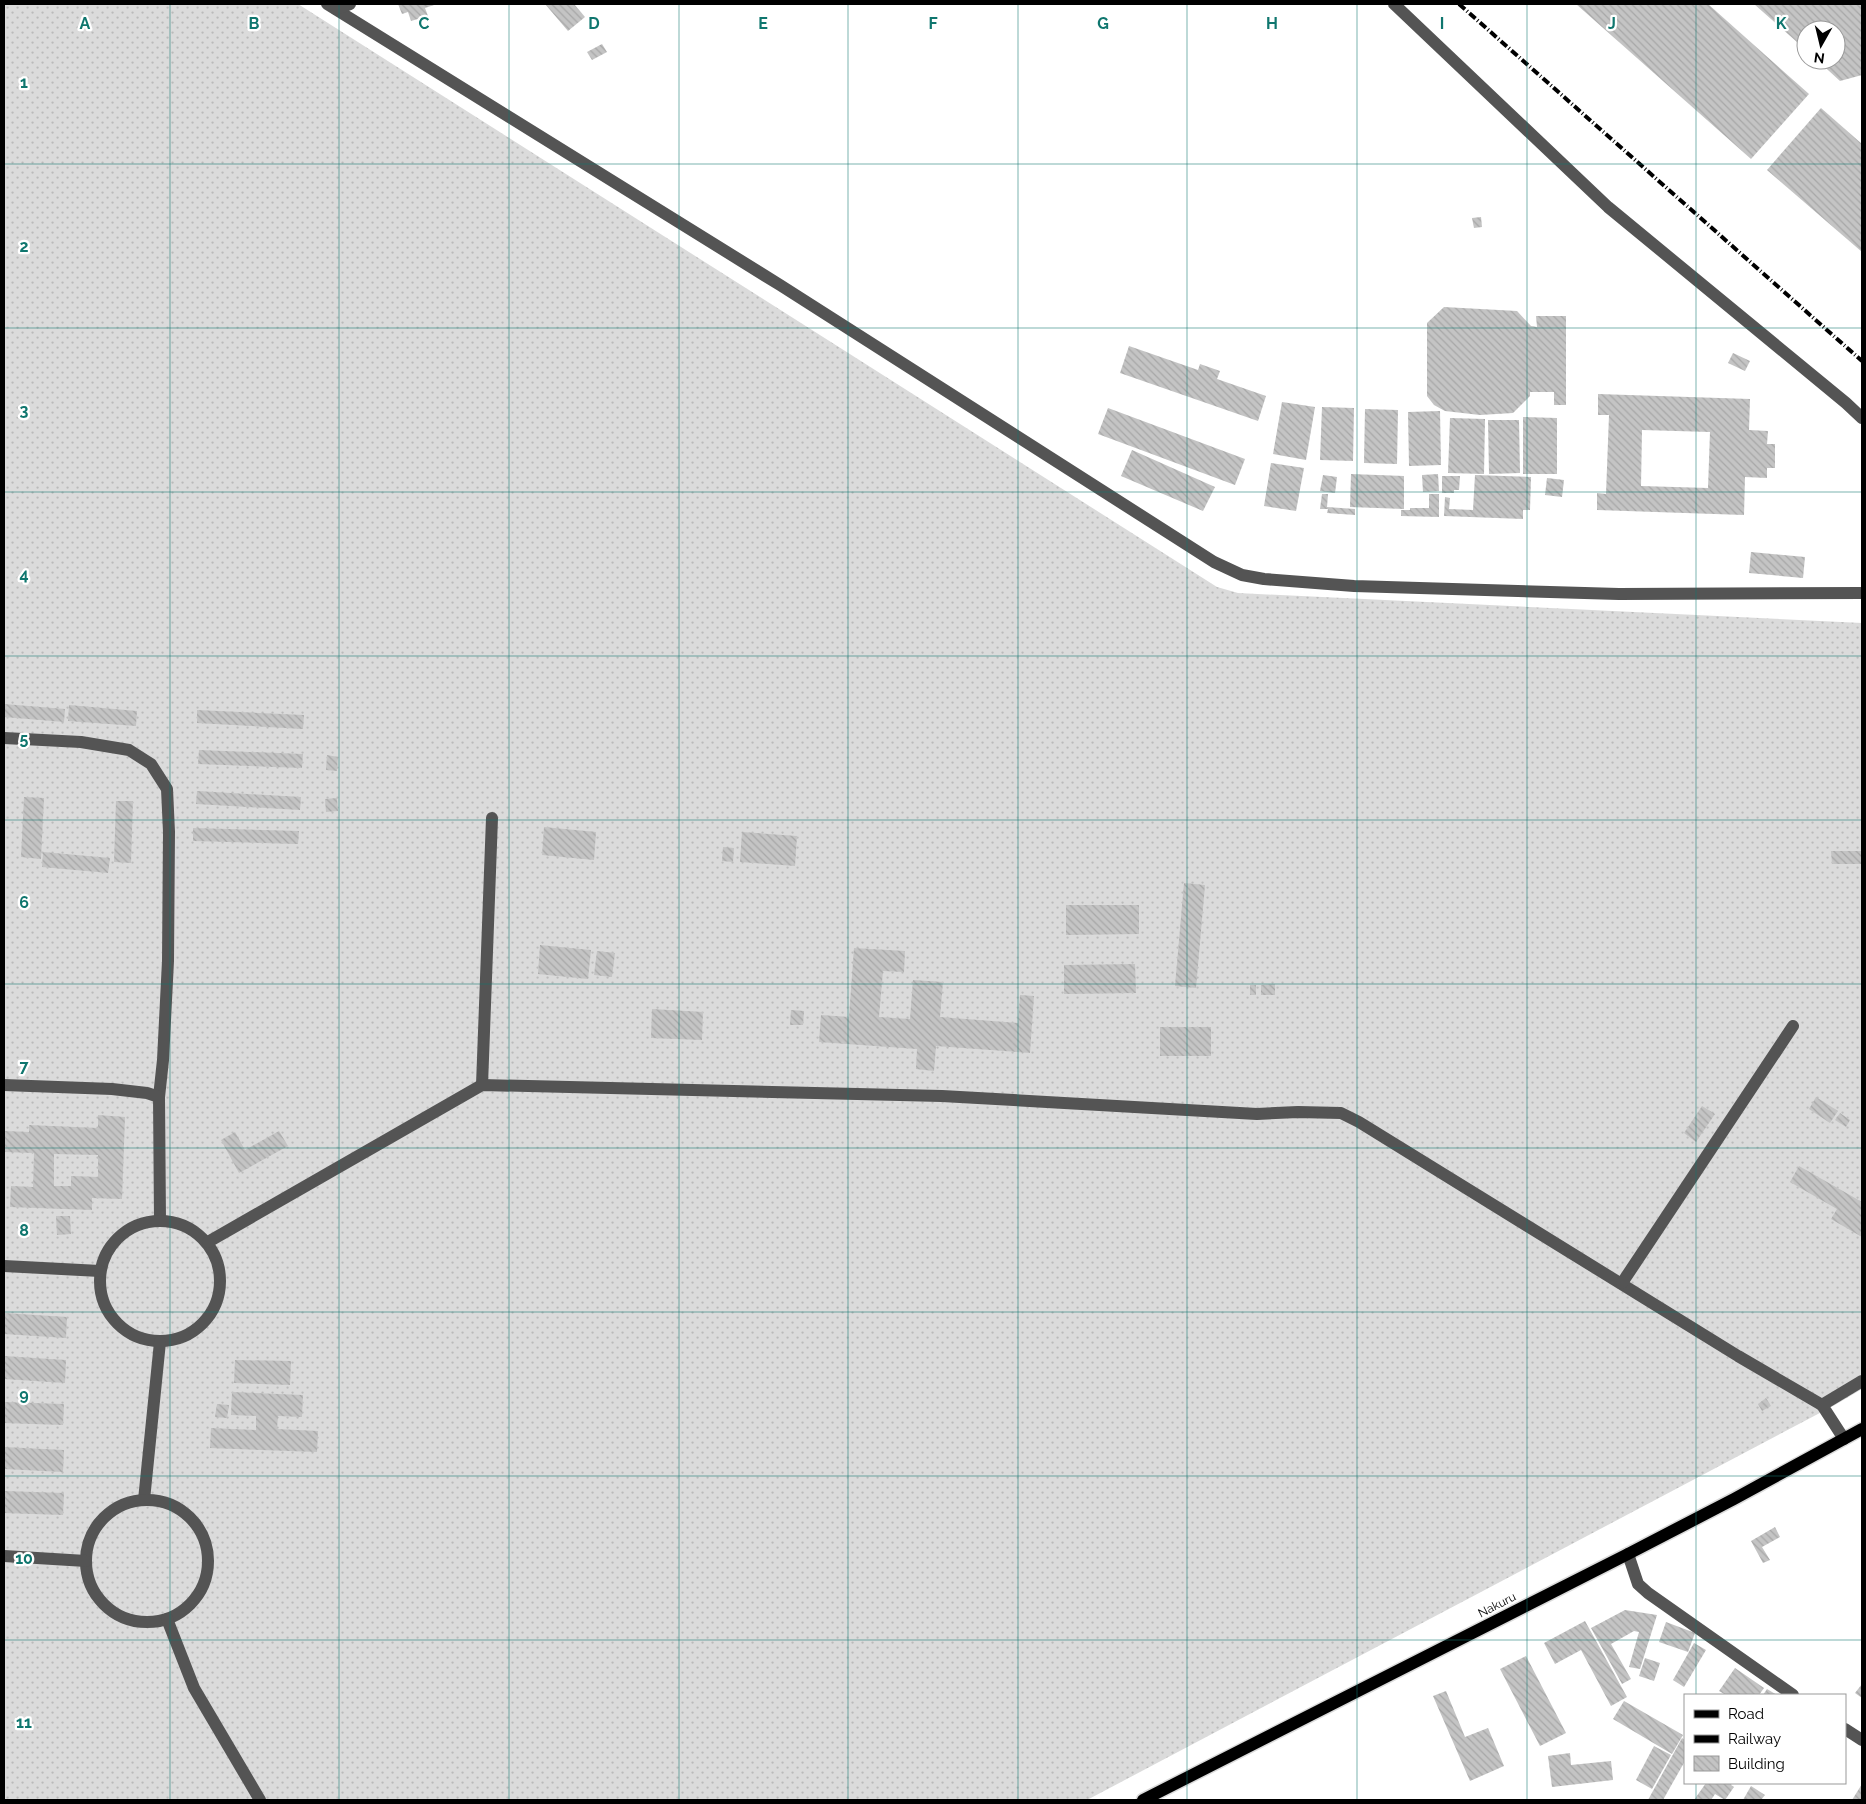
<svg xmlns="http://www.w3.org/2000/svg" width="1866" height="1804" font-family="Raleway,sans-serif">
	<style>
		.grass { fill: url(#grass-dots) }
		.building { fill: url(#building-back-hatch); fill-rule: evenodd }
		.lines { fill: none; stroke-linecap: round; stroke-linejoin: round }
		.major-casing { stroke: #dbdbdb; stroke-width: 15 }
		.minor { stroke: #545454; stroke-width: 12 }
		.major { stroke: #000; stroke-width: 12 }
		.rail { stroke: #000; stroke-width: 4; stroke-dasharray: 8 2.5 1 2.5; stroke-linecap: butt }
		.grid { fill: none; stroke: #0f766e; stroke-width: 1; stroke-opacity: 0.55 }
		.labels { text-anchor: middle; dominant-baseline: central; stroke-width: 4.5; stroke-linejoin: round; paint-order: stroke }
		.street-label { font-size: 12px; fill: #000; stroke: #fff }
		.grid-label { font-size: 16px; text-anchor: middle; font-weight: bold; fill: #0f766e; stroke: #fff; stroke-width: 4.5; stroke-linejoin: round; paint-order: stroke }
	</style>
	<defs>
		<pattern id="grass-dots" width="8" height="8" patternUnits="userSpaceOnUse" patternTransform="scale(1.25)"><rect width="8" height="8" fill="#dbdbdb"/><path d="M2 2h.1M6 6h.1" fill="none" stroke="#bababa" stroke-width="1.8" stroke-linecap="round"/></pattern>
		<pattern id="building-back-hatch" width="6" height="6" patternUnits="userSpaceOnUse" patternTransform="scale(1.25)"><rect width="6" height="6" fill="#c4c4c4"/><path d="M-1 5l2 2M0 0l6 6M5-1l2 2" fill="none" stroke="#a7a7a7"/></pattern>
	</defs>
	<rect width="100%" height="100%" fill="#fff"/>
	<path class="grass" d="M4,4H298L1217,587L1238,593L1862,623V1389L1835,1405L1087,1800H4Z"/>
	<g class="building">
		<path d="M398,4H433L434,5L425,8L428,16L411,21L408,12L402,14Z"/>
		<path d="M545,4H574L585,17L568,31Z"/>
		<path d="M1576,4H1708L1809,94L1751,159Z"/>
		<path d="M1754,4H1862V75L1840,81L1817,60H1836V30H1806V50Z"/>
		<path d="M602,44L607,52L592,60L587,52Z"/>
		<path d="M1821,108L1862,144V252L1767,170Z"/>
		<path d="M1481,217L1482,227L1474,228L1472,218Z"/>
		<path d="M1444,307L1517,311L1531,326L1537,327L1536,316H1566V405H1554V392H1530V396L1513,413L1480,415L1445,411L1434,405L1427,396V323Z"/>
		<path d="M1129,346L1198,370L1200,364L1220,371L1217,379L1266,396L1258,421L1120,373Z"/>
		<path d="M1733,353L1750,361L1745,371L1728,363Z"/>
		<path d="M1598,394L1750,399L1749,430L1768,431L1767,444H1775V468H1767V478L1745,477L1744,515L1597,510V493L1606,494L1609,415H1598ZM1642,430L1710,432L1708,488L1641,486Z"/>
		<path d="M1282,402L1315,407L1306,460L1273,454Z"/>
		<path d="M1322,407L1354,408L1353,461L1320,460Z"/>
		<path d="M1108,408L1245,459L1235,485L1098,434Z"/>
		<path d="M1365,409L1398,410L1397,464L1364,463Z"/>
		<path d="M1440,411L1441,465L1409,466L1408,412Z"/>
		<path d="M1523,417L1557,418V474H1523Z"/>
		<path d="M1450,418L1485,419L1484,474L1448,473Z"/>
		<path d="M1488,420H1519L1520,473L1489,474Z"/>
		<path d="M1132,450L1215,487L1203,511L1121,476Z"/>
		<path d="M1271,463L1304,468L1296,511L1264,506Z"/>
		<path d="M1351,474L1404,476V509L1350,507Z"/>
		<path d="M1438,474L1439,491L1423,492L1422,475Z"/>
		<path d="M1323,475L1337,477L1335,493L1320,491Z"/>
		<path d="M1475,475L1531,477L1530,510H1523V519L1444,516L1445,497L1450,498L1449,509L1473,510Z"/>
		<path d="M1442,476H1460L1459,490H1454V493H1442Z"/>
		<path d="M1547,478L1564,480L1562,497L1545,495Z"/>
		<path d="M1322,494H1328L1327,507L1355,509V515L1327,513L1328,509H1320Z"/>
		<path d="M1429,494H1439V517L1401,516V510H1410V508H1429Z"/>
		<path d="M1751,552L1805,557L1803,578L1749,573Z"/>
		<path d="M4,704L65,709L64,722L4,717Z"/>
		<path d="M69,705L137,711L136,726L68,721Z"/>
		<path d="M197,710L304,715L303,729L197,723Z"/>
		<path d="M199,750L303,754L302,768L198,764Z"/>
		<path d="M327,755L338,757L337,771L326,770Z"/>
		<path d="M197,791L301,797L300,810L196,804Z"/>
		<path d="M24,797L44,798L41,859L21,857Z"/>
		<path d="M337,798L338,811L326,812L325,799Z"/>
		<path d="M116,801H133L131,863L114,862Z"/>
		<path d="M544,827L596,832L594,860L542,855Z"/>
		<path d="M193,828L299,831L298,844L193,841Z"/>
		<path d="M742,832L797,836L795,866L740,862Z"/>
		<path d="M723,847L734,848L733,862L722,861Z"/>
		<path d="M1831,851H1862V864H1832Z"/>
		<path d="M43,852L110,858L108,873L42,867Z"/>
		<path d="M1184,883L1205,885L1196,988L1175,986Z"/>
		<path d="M1066,905H1139V934L1066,935Z"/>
		<path d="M540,945L591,950L588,979L538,974Z"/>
		<path d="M854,948L905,951L904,972L883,971L879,1017L910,1019L913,980L943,982L940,1017L1018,1023L1020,995L1034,996L1030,1053L936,1046L934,1071L916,1069L917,1049L819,1042L821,1015L849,1017Z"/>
		<path d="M597,951L615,953L612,977L594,975Z"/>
		<path d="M1135,964L1136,993L1064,994V965Z"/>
		<path d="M1275,984V995H1261V985Z"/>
		<rect x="1250" y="985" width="6" height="10"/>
		<path d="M652,1009L703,1012L702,1040L651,1038Z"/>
		<path d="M791,1010L804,1011L803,1025H790Z"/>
		<rect x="1160" y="1027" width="51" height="29"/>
		<path d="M1816,1097L1838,1111L1830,1123L1809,1109Z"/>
		<path d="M1702,1106L1715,1114L1696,1142L1684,1133Z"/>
		<path d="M1840,1113L1850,1120L1846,1127L1835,1120Z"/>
		<path d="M98,1115L125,1117L122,1199L92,1198V1210L10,1207L11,1186L33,1187L34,1153L4,1152V1131L29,1132V1125L98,1128ZM54,1154L98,1155V1177L71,1176V1186H54Z"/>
		<path d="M279,1131L288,1146L239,1173L221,1140L235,1132L245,1150Z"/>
		<path d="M1799,1166L1862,1202V1237L1831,1219L1837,1209L1790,1182Z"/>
		<path d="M56,1216H70L71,1234L57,1235Z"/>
		<path d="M4,1313L67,1317L66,1338L4,1334Z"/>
		<path d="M4,1356L66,1360L65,1383L4,1379Z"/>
		<path d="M235,1360L291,1361L290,1385L234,1383Z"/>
		<path d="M232,1392L303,1395L302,1417L278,1416L277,1429L318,1431L317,1452L210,1448L211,1428L256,1430V1416L231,1415Z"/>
		<path d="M1766,1398L1771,1406L1762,1411L1758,1404Z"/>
		<path d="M4,1402L64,1404L63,1425L4,1423Z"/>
		<path d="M217,1404L229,1405L227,1418L215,1417Z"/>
		<path d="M4,1447L64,1450L63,1472L4,1469Z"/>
		<path d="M4,1491L64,1493L63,1515L4,1513Z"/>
		<path d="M1775,1527L1780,1537L1762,1547L1770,1560L1763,1563L1751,1541Z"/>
		<path d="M1625,1610L1657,1615L1640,1669L1629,1667L1639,1632L1634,1631L1611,1644L1631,1679L1622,1684L1591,1628Z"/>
		<path d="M1585,1621L1627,1697L1611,1706L1581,1650L1555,1664L1544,1643Z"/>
		<path d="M1666,1622L1695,1633L1688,1652L1659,1642Z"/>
		<path d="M1694,1643L1706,1650L1684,1687L1673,1680Z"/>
		<path d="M1526,1656L1566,1733L1540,1746L1500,1669Z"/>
		<path d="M1645,1658L1660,1663L1654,1681L1639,1676Z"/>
		<path d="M1735,1668L1764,1688L1759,1695H1726L1719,1691Z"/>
		<path d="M1862,1684V1698L1855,1693Z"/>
		<path d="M1767,1689L1777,1695H1763Z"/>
		<path d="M1446,1691L1465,1737L1488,1728L1504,1766L1470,1781L1433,1696Z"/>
		<path d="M1624,1701L1683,1735L1672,1754L1613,1719Z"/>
		<path d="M1682,1738L1685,1740V1761L1663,1800H1648Z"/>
		<path d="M1654,1746L1671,1755L1652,1789L1636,1780Z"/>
		<path d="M1570,1753L1571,1765L1611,1761L1613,1780L1552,1787L1548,1756Z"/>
		<path d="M1706,1783H1732L1731,1785L1734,1787L1725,1800L1715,1794L1711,1800H1694Z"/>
		<path d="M1862,1784V1800H1852Z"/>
		<path d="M1751,1786L1765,1795L1761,1800H1743Z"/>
	</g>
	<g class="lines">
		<g class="major-casing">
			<path id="major" d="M1143,1800L1628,1554L1734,1499L1862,1429"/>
		</g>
		<g class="minor">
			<path d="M327,4L780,285L1214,562L1242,575L1264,579L1354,586L1619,594L1862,593"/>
			<path d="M1394,4L1608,207L1846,403L1862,418"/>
			<path d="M336,9L350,4"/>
			<path d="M4,738L81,742L129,750L151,764L167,789L169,832L168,961L163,1060L159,1097"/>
			<path d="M4,1085L112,1089L147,1093L159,1097L160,1221"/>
			<path d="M482,1085L492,818"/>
			<circle cx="160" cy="1281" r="60"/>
			<path d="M208,1242L482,1085L942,1096L1257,1114L1298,1112L1341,1113L1359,1122L1738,1356L1822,1405"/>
			<path d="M4,1266L100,1271"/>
			<path d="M1622,1283L1793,1026"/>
			<path d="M1844,1439L1822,1405L1862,1381"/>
			<path d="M144,1500L160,1342"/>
			<circle cx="147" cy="1561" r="61"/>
			<path d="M1628,1554L1638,1584L1648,1593L1793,1695"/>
			<path d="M4,1556L86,1561"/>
			<path d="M167,1619L194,1688L260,1800"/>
			<path d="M1845,1729L1862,1740"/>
		</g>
		<use href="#major" class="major"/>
		<path class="rail" d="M1459,4L1862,361"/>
	</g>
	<path class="grid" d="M170,4V1800M339,4V1800M509,4V1800M679,4V1800M848,4V1800M1018,4V1800M1187,4V1800M1357,4V1800M1527,4V1800M1696,4V1695M4,164H1862M4,328H1862M4,492H1862M4,656H1862M4,820H1862M4,984H1862M4,1148H1862M4,1312H1862M4,1476H1862M4,1640H1862M1696,1783V1800"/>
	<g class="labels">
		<g class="street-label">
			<text transform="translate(1497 1605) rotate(-27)">Nakuru</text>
		</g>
	</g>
	<g class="grid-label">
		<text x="85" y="29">A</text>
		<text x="254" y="29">B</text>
		<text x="424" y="29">C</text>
		<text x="594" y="29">D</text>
		<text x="763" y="29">E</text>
		<text x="933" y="29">F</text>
		<text x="1103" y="29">G</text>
		<text x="1272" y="29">H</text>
		<text x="1442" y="29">I</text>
		<text x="1612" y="29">J</text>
		<text x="1781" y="29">K</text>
		<text x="24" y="88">1</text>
		<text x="24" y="252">2</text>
		<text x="24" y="416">3</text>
		<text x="24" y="580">4</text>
		<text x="24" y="744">5</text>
		<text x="24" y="908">6</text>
		<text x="24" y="1072">7</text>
		<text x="24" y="1236">8</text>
		<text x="24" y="1400">9</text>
		<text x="24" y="1564">10</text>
		<text x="24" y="1728">11</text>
	</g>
	<rect width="1866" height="1804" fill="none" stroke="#000000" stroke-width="10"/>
	<rect x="1684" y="1694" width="162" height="90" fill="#ffffff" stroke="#999999"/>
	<rect x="1694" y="1710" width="25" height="8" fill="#000000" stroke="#999999"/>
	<text x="1728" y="1719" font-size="15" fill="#000000">Road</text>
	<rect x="1694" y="1735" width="25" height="8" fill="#000000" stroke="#999999"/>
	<text x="1728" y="1744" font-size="15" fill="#000000">Railway</text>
	<rect x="1694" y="1756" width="25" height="15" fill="url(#building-back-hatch)" stroke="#999999"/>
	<text x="1728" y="1769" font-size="15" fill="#000000">Building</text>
	<g transform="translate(1821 45) rotate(188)"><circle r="24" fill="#ffffff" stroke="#999999"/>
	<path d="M0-4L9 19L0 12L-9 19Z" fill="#000000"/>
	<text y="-8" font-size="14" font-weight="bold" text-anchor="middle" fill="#000000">N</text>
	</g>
</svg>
